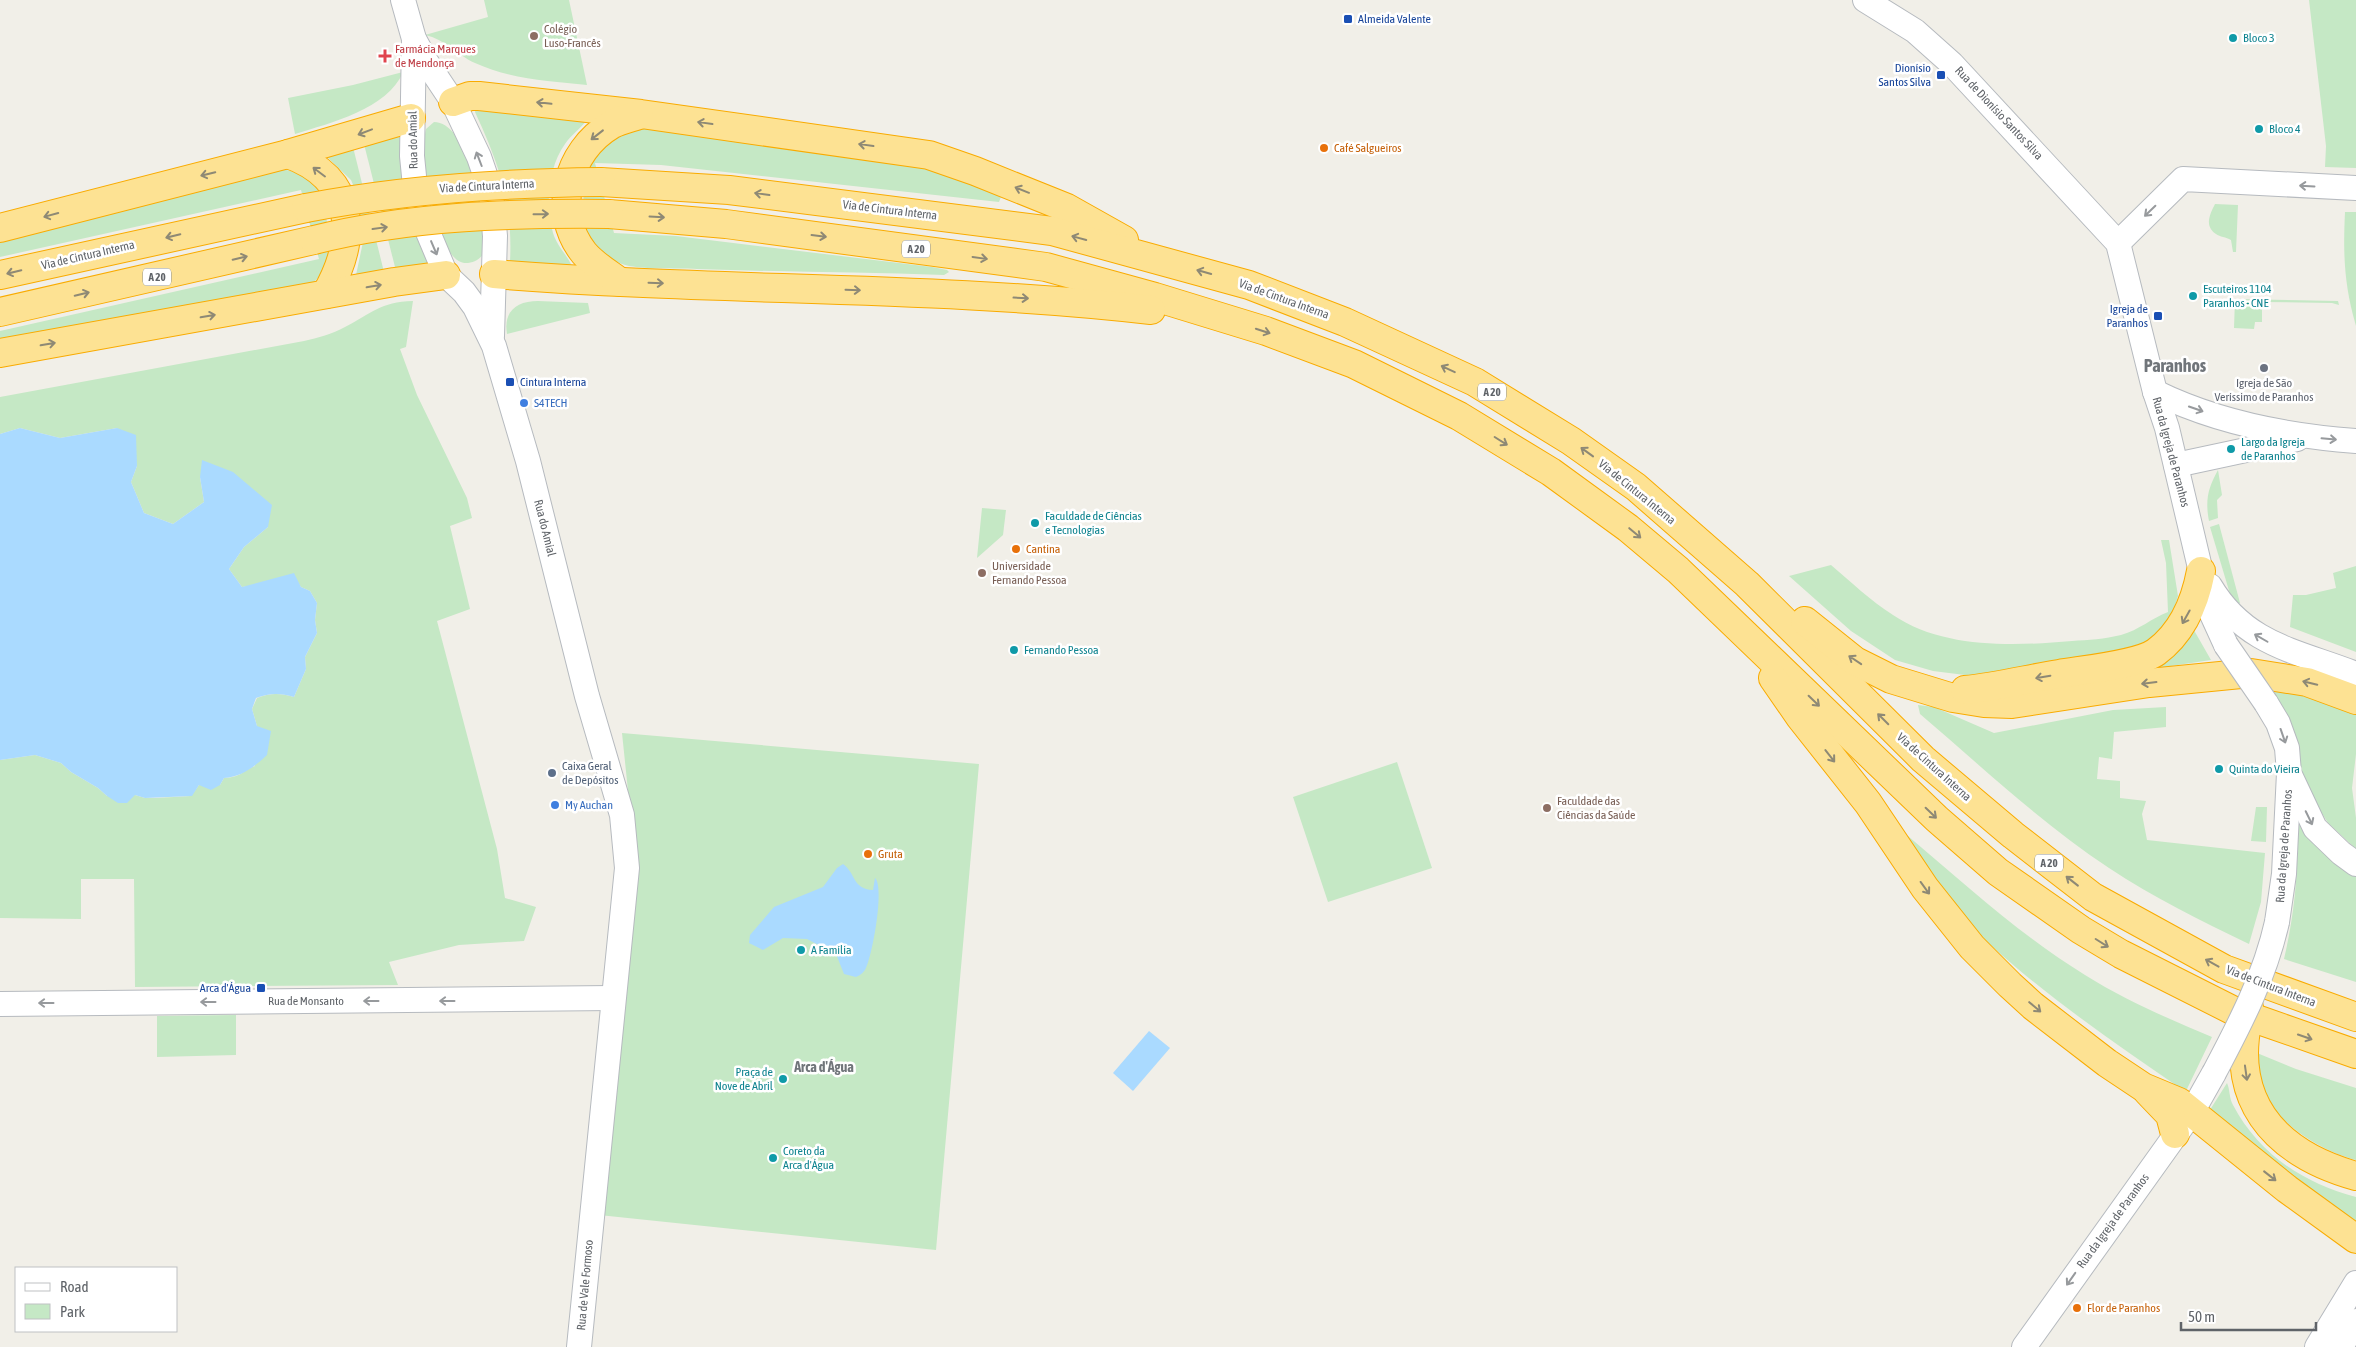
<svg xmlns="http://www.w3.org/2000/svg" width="2356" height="1347" font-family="'Asap Condensed',sans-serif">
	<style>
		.green { fill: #c5e8c5 }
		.water { fill: #aadaff }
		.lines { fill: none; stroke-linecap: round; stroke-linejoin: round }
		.secondary-casing { stroke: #b6babf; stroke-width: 26 }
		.highway-casing { stroke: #f9ab00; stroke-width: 30 }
		.secondary { stroke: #fff; stroke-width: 24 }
		.highway { stroke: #fde293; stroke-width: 28 }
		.secondary-bridge-casing { stroke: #b6babf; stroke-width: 26; stroke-linecap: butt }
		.highway-bridge-casing { stroke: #f9ab00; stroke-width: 30; stroke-linecap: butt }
		.secondary-bridge { stroke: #fff; stroke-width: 24 }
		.highway-bridge { stroke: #fde293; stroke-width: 28 }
		.oneway { stroke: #8e8975 }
		.oneway2 { stroke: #979a9d }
		.transit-dot { fill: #1a4fb4; stroke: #fff; stroke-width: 2 }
		.education-dot { fill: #8d6e63; stroke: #fff; stroke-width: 2 }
		.culture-dot { fill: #0f9aa8; stroke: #fff; stroke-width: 2 }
		.health-dot { fill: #e0444e; stroke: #fff; stroke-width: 2 }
		.food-dot { fill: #e8710a; stroke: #fff; stroke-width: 2 }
		.worship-dot { fill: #6b7280; stroke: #fff; stroke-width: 2 }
		.shop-dot { fill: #3f7fe0; stroke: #fff; stroke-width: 2 }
		.service-dot { fill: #5c6f8a; stroke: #fff; stroke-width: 2 }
		.labels { text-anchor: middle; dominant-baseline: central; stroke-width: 5; stroke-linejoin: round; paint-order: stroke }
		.shield { fill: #fff; stroke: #8f9295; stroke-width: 1 }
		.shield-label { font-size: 11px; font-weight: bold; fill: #5f6368 }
		.transit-label { font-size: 12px; fill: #164399; stroke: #fff; text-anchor: end }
		.education-label { font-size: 12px; fill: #785e54; stroke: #fff; text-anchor: start }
		.culture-label { font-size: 12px; fill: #0d838f; stroke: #fff; text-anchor: start }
		.health-label { font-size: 12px; fill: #be3a42; stroke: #fff; text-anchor: start }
		.street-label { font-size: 12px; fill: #5f6368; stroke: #fff }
		.food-label { font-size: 12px; fill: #c56008; stroke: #fff; text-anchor: start }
		.worship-label { font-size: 12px; fill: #5b616d; stroke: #fff }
		.shop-label { font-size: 12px; fill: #366cbe; stroke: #fff; text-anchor: start }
		.service-label { font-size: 12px; fill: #4e5e75; stroke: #fff; text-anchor: start }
		.neighbourhood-label { font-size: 14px; font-weight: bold; fill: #70757a; stroke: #fff }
		.district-label { font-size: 18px; font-weight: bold; fill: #70757a; stroke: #fff }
	</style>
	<rect width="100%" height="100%" fill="#f1efe8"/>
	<g class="green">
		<path d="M484,0H569L587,85C549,81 510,79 475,63C457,55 445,39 425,35L488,17Z"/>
		<path d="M2309,0H2356V168L2325,167L2326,146Z"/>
		<path d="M403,72C388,109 330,123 295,134L288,98L353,85Z"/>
		<path d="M476,108L586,121C580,129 571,135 565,144C548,168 545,204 553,233C557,246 567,255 572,266L510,262C513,203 499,164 475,112Z"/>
		<path d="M434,122C466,122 484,204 485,229C485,237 484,245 484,253C480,259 475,262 468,263C435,267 419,153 426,129Z"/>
		<path d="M639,129H653L903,164L950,175L1002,194L999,202L661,165L595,163L614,233L676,236L932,267L947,270L949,272L944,275C862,272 779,272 697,269C678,268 638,270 622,264C610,260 596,248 590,238C582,224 582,189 587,174C595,150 615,136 639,129Z"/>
		<path d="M405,132L431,265L396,271L364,144Z"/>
		<path d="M353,147L384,272L356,275L363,242L361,223L354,187L351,180L325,155Z"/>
		<path d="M274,168C289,170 306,173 316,186C325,199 332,243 328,258C325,269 319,280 309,285L0,342V331L319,259L301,190L0,257V236Z"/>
		<path d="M2215,204L2238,205L2236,252H2233L2231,240C2226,237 2220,237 2216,234C2204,226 2210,214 2215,204Z"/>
		<path d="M2345,212H2356V326C2344,285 2343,254 2345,212Z"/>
		<path d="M2235,299L2338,301L2339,305L2332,303L2262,302V322H2255L2254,329L2234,328Z"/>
		<path d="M413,301L406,347L400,349L417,395L467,498L472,518L450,526L470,609L437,621L497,849L505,898L536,907L524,941L459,945L389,962L398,985L135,987L134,879H81V919L0,918V760L35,755L61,763L71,772L98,788L107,796L135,795L145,798H156L191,796L199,785H220L224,778C242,777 240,772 255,766L257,726L252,709L257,698C270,693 280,693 294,697L306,669L305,657L317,633L315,620L317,603L310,591L301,587L296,580L242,587L229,569L244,547L268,527L200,477L204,502L173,524L144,513L131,482L137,466L117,428L60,438L20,428L0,434V397L304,341C318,338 332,334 345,327C372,313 380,302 413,301Z"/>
		<path d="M538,301L588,303L590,313L507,334C503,311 517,301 538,301Z"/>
		<path d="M2218,470L2222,495L2217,500L2218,518L2209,521C2205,500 2208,488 2218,470Z"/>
		<path d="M982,508L1006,510L1003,535L977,558Z"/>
		<path d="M2219,524L2240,603L2233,604L2210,527Z"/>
		<path d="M2161,540H2169L2178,596L2173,613L2150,646L1973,676L1933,671L1895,660L1851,631L1789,576L1831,565C1851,582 1871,601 1893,615C1943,649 2014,646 2072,641C2088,640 2105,639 2121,635C2139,630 2152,618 2168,612L2166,563Z"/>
		<path d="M2356,566V652L2290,627L2293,595H2306L2336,588L2333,573Z"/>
		<path d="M2191,625L2211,660L2030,687L2140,666Z"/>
		<path d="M2268,688H2293L2356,713V754L2352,788L2356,818V849L2328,823L2310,794Z"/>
		<path d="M1918,705L1934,707L1994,733L2113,710L2166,707V727L2114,732L2112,759L2099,757L2097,779L2120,781V798L2146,801L2142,814L2147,840L2265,853L2261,902L2249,944C2201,921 2153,897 2109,868C2041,823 1981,766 1920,714Z"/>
		<path d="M622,733L979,764L936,1250L599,1215L635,858Z"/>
		<path d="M1397,762L1432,868L1328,902L1293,797Z"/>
		<path d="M2256,807H2267L2266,842L2251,841Z"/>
		<path d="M2297,819L2312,841L2356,876V982L2284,959C2295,912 2299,867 2297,819Z"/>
		<path d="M1903,836H1908C1965,884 2021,936 2085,975C2125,1000 2169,1019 2212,1037L2187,1089L2183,1090C2106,1037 2020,979 1956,911C1936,889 1920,860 1903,836Z"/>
		<path d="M236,1015V1055L157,1057V1016Z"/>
		<path d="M2257,1053L2296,1069L2356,1088V1160C2327,1153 2285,1129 2270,1102C2261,1087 2258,1071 2257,1053Z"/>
		<path d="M2227,1083C2230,1089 2229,1098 2233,1105C2259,1154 2303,1183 2356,1197V1222L2209,1117L2208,1113Z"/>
	</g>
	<g class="water">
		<path d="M20,428L60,438L117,428L136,435L137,466L131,482L144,513L173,524L204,502L200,477L202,460L233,472L272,505L268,527L244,547L229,569L242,587L294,573L301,587L310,591L317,603L315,620L317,633L305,657L306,669L294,697C280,693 270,693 256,698L252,709L257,726L271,731L267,755C254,767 242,777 224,778L220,785L211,790L199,785L192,796L145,798L135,795L127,803H118L107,796L98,788L71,772L61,763L35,755L0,760V434Z"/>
		<path d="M843,864C856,873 852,889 873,890L875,878C885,887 872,958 865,970C862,974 860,975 856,977L844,974L836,954L807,939L783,938L763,950L749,943L750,935L774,907L823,887L837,868Z"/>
		<path d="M1149,1031L1170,1048L1133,1091L1113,1073Z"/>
	</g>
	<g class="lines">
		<g class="secondary-casing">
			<g id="secondary">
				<path d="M403,0L414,39L427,63L453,102L479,157L491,192L495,236L492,336"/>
				<path d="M1865,0L1915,31L1952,64L2118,243L2155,392L2167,428L2210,610L2226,645"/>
				<path d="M414,39L412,156L417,206L446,275L464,292L475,307L494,346L528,461L587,696L622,815L627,868L579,1347"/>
				<path d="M2118,243L2183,179L2356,188"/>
				<path d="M2155,392C2218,423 2287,436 2356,441"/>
				<path d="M2176,465L2297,439"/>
				<path d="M2210,586C2245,645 2297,651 2356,674"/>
				<path d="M2266,703L2278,723L2287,748L2289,773L2284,874L2277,922"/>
				<path d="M2291,777L2315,828L2341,853L2356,864"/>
				<path d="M0,1004L613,998"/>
				<path d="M2024,1347L2192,1112L2214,1073"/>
				<path d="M2317,1347L2356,1283"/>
				<path d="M2341,1347L2356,1321"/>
			</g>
		</g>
		<g class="highway-casing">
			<g id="highway">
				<path d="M453,102L470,96H479L641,114L929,155L975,171L1067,208L1124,240"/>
				<path d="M288,154C357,179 358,238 326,294"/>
				<path d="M601,182L729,190L1052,231L1249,285L1345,322L1475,382L1571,441L1636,487L1747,584L1923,759L2013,835L2093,897L2224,969L2356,1017"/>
				<path d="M609,214L726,224L1046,267L1155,297L1266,331L1354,364L1459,416L1551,472L1628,528L1678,570L1937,819L1998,872L2081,930L2121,954L2236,1012"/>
				<path d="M0,228L288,154L411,118"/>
				<path d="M494,274C713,292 933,285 1151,310"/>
				<path d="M0,275L306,208"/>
				<path d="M620,282C608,273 594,265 584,253C551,212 567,151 611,125C619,120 630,118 639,115"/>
				<path d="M0,312L314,240"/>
				<path d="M0,353L394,282L446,275"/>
				<path d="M1805,621L1855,661L1891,679L1953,698L1984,703L2012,704L2149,683L2251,673L2307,682L2356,700"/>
				<path d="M1773,678L1800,717L1868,803L1925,888L1972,947L2010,985L2033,1006L2107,1063L2143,1087L2179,1102L2287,1189L2356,1239"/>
				<path d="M1965,690C1996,687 2028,679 2059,674C2082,670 2138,665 2156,652C2183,632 2195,603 2201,571"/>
				<path d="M2249,1007C2247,1022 2244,1038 2244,1053C2244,1122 2295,1159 2356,1176"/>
				<path d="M2259,1020L2356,1054"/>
				<path d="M2148,1092L2170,1115L2175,1134"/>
			</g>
		</g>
		<use href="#secondary" class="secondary"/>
		<use href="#highway" class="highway"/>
		<g class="secondary-bridge-casing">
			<g id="secondary-bridge">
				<path d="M2226,645L2266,703"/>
				<path d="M2214,1073C2240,1024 2265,976 2277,922"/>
			</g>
		</g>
		<g class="highway-bridge-casing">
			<g id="highway-bridge">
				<path d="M306,208C404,189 501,183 601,182"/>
				<path d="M314,240C409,216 511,213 609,214"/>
			</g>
		</g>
		<use href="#secondary-bridge" class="secondary-bridge"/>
		<use href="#highway-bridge" class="highway-bridge"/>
	</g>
	<defs><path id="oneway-shaft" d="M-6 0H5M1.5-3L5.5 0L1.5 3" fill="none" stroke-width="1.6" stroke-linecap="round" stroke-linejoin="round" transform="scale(1.25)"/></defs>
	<g class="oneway">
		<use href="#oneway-shaft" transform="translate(544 103) rotate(-174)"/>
		<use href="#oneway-shaft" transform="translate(705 123) rotate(-172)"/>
		<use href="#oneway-shaft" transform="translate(365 132) rotate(159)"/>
		<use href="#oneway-shaft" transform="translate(597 135) rotate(142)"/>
		<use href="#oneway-shaft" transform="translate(866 145) rotate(-172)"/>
		<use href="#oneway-shaft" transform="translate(319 172) rotate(-143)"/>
		<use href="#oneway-shaft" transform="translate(208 174) rotate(166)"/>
		<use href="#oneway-shaft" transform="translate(1022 190) rotate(-158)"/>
		<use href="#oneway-shaft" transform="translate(762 194) rotate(-172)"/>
		<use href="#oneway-shaft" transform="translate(541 214) rotate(-1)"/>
		<use href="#oneway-shaft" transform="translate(51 215) rotate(165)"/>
		<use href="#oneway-shaft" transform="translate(657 217) rotate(3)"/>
		<use href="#oneway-shaft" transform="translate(380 228) rotate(-8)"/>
		<use href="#oneway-shaft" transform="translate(173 236) rotate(167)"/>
		<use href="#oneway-shaft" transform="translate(819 236) rotate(7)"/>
		<use href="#oneway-shaft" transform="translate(1079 238) rotate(-165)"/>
		<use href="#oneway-shaft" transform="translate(240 258) rotate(-13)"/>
		<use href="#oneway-shaft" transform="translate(980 258) rotate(8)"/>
		<use href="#oneway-shaft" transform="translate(14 272) rotate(167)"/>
		<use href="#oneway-shaft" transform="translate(1204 272) rotate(-164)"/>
		<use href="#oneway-shaft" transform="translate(656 283) rotate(2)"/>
		<use href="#oneway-shaft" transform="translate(374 286) rotate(-10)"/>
		<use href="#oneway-shaft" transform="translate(853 290) rotate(2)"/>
		<use href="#oneway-shaft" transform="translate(82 294) rotate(-13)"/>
		<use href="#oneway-shaft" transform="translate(1021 298) rotate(3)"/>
		<use href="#oneway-shaft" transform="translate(208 316) rotate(-10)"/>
		<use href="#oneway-shaft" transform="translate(1263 331) rotate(18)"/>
		<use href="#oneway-shaft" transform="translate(48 344) rotate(-10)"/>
		<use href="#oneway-shaft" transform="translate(1448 369) rotate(-155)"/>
		<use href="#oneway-shaft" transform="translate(1501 441) rotate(32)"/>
		<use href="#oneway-shaft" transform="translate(1587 452) rotate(-144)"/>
		<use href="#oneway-shaft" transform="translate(1635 533) rotate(40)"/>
		<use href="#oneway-shaft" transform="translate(2186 617) rotate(119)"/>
		<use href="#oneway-shaft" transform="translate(1855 660) rotate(-146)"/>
		<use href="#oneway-shaft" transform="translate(2043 677) rotate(170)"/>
		<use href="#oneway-shaft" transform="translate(2149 683) rotate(173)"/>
		<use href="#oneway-shaft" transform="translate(2310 683) rotate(-166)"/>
		<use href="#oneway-shaft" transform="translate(1814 701) rotate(44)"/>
		<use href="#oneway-shaft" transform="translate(1883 719) rotate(-135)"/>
		<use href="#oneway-shaft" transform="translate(1830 756) rotate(52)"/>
		<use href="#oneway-shaft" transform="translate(1931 813) rotate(44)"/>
		<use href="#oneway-shaft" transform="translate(2072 881) rotate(-142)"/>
		<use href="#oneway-shaft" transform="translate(1925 888) rotate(54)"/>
		<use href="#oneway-shaft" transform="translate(2102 943) rotate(32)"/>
		<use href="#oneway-shaft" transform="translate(2212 963) rotate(-151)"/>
		<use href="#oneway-shaft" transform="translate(2035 1007) rotate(40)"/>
		<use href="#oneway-shaft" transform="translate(2305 1037) rotate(19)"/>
		<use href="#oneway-shaft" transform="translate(2246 1073) rotate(82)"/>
		<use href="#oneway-shaft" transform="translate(2270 1176) rotate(38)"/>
	</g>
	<g class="oneway2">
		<use href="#oneway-shaft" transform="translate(479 159) rotate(-111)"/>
		<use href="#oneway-shaft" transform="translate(2307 186) rotate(-177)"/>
		<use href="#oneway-shaft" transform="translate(2150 211) rotate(136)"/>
		<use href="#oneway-shaft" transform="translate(434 248) rotate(67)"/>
		<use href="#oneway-shaft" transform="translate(2196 409) rotate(19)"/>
		<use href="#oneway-shaft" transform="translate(2329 439) rotate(5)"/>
		<use href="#oneway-shaft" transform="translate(2261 638) rotate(-150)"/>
		<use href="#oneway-shaft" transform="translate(2283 736) rotate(71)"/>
		<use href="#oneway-shaft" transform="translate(2309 818) rotate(64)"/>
		<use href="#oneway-shaft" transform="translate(371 1001) rotate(180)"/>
		<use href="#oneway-shaft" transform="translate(447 1001) rotate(180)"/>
		<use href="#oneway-shaft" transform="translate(208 1002) rotate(180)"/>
		<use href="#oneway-shaft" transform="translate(46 1003) rotate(180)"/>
		<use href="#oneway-shaft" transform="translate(2071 1279) rotate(125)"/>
	</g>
	<g class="transit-dot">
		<rect x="1343" y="14" width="10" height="10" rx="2.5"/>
		<rect x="1936" y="70" width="10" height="10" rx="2.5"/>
		<rect x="2153" y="311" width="10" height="10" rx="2.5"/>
		<rect x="505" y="377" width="10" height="10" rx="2.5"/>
		<rect x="256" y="983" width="10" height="10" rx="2.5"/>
	</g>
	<g class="education-dot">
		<circle cx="534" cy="36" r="5"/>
		<circle cx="982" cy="573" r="5"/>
		<circle cx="1547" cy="808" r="5"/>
	</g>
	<g class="culture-dot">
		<circle cx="2233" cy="38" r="5"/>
		<circle cx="2259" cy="129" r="5"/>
		<circle cx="2193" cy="296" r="5"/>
		<circle cx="2231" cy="449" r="5"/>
		<circle cx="1035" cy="523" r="5"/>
		<circle cx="1014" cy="650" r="5"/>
		<circle cx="2219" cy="769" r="5"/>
		<circle cx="801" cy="950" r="5"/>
		<circle cx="783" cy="1079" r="5"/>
		<circle cx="773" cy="1158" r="5"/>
	</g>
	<path class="health-dot" d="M382.5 48.5h5v5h5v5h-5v5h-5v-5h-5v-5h5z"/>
	<g class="food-dot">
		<circle cx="1324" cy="148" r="5"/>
		<circle cx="1016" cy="549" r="5"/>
		<circle cx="868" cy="854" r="5"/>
		<circle cx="2077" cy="1308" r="5"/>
	</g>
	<circle class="worship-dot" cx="2264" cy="368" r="5"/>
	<g class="shop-dot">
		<circle cx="524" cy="403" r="5"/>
		<circle cx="555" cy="805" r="5"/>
	</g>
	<circle class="service-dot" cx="552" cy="773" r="5"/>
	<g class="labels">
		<g class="shield">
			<rect x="902" y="240.5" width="28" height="17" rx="4"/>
			<rect x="143" y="268.5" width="28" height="17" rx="4"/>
			<rect x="1478" y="383.5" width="28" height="17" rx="4"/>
			<rect x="2035" y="854.5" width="28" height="17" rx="4"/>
		</g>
		<g class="shield-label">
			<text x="916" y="249">A 20</text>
			<text x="157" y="277">A 20</text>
			<text x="1492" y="392">A 20</text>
			<text x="2049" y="863">A 20</text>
		</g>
		<g class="transit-label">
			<text x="1358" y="19" text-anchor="start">Almeida Valente</text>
			<text x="1931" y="68">Dionísio<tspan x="1931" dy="14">Santos Silva</tspan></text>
			<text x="2148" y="309">Igreja de<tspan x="2148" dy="14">Paranhos</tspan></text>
			<text x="520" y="382" text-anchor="start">Cintura Interna</text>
			<text x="251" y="988">Arca d'Água</text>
		</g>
		<g class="education-label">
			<text x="544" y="29">Colégio<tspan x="544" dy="14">Luso-Francês</tspan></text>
			<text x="992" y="566">Universidade<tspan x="992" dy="14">Fernando Pessoa</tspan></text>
			<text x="1557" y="801">Faculdade das<tspan x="1557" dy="14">Ciências da Saúde</tspan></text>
		</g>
		<g class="culture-label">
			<text x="2243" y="38">Bloco 3</text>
			<text x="2269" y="129">Bloco 4</text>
			<text x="2203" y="289">Escuteiros 1104<tspan x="2203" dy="14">Paranhos - CNE</tspan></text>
			<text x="2241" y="442">Largo da Igreja<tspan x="2241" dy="14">de Paranhos</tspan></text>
			<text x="1045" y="516">Faculdade de Ciências<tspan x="1045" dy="14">e Tecnologias</tspan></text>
			<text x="1024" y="650">Fernando Pessoa</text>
			<text x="2229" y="769">Quinta do Vieira</text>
			<text x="811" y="950">A Família</text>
			<text x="773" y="1072" text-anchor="end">Praça de<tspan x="773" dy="14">Nove de Abril</tspan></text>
			<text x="783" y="1151">Coreto da<tspan x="783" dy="14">Arca d'Água</tspan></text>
		</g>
		<g class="health-label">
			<text x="395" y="49">Farmácia Marques<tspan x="395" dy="14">de Mendonça</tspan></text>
		</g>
		<g class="street-label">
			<text transform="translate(1999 113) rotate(47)">Rua de Dionísio Santos Silva</text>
			<text transform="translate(413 140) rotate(-91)">Rua do Amial</text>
			<text transform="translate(487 186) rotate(-3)">Via de Cintura Interna</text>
			<text transform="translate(890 210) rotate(7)">Via de Cintura Interna</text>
			<text transform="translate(88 255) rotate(-13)">Via de Cintura Interna</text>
			<text transform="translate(1284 299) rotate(20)">Via de Cintura Interna</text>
			<text transform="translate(2171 452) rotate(75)">Rua da Igreja de Paranhos</text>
			<text transform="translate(1637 492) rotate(39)">Via de Cintura Interna</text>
			<text transform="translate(545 528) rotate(76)">Rua do Amial</text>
			<text transform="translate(1934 767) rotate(42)">Via de Cintura Interna</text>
			<text transform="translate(2284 846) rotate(-86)">Rua da Igreja de Paranhos</text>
			<text transform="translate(2271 986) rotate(21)">Via de Cintura Interna</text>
			<text x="306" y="1001">Rua de Monsanto</text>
			<text transform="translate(2113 1221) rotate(-54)">Rua da Igreja de Paranhos</text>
			<text transform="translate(585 1285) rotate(-85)">Rua de Vale Formoso</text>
		</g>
		<g class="food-label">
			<text x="1334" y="148">Café Salgueiros</text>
			<text x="1026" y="549">Cantina</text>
			<text x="878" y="854">Gruta</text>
			<text x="2087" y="1308">Flor de Paranhos</text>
		</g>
		<g class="worship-label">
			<text x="2264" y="383">Igreja de São<tspan x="2264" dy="14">Veríssimo de Paranhos</tspan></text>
		</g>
		<g class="shop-label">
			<text x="534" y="403">S4TECH</text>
			<text x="565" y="805">My Auchan</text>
		</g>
		<g class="service-label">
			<text x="562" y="766">Caixa Geral<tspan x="562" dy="14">de Depósitos</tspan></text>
		</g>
		<g class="neighbourhood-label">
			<text x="824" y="1067">Arca d'Água</text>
		</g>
		<g class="district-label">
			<text x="2175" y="365">Paranhos</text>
		</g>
	</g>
	<rect x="15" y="1267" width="162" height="65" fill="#ffffff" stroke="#bfc1c3"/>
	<rect x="25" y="1283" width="25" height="8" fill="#ffffff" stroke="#bfc1c3"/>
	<text x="60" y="1292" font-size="15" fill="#5f6368">Road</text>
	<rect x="25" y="1304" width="25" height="15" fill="#c5e8c5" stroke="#bfc1c3"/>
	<text x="60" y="1317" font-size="15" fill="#5f6368">Park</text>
	<path d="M2181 1322v8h135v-8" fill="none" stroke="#5f6368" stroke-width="2.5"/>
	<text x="2188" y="1322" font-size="15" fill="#5f6368" stroke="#ffffff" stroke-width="4" paint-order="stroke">50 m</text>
</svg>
